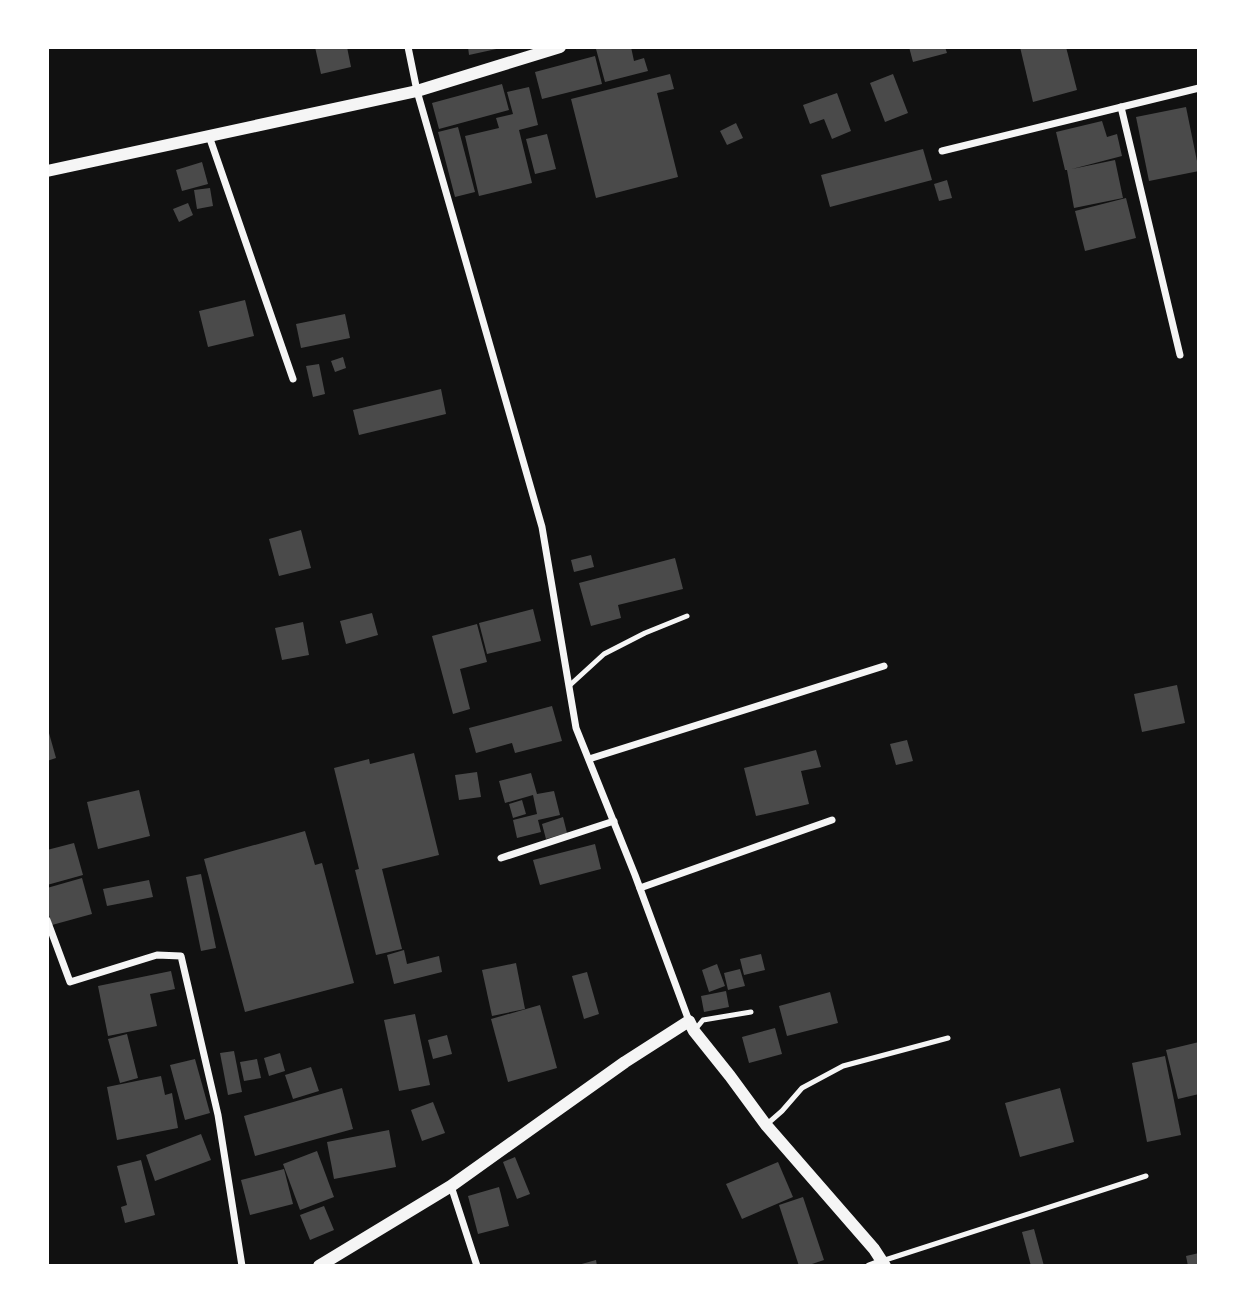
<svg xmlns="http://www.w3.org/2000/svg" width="1246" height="1313" font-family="Commissioner,sans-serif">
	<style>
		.building { fill: #4a4a4a }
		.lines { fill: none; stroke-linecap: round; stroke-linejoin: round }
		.service { stroke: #f5f5f5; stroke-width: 5 }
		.minor { stroke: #f5f5f5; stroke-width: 7 }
		.tertiary { stroke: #f5f5f5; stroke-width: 12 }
	</style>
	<rect width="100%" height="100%" fill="#111"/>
	<g class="building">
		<path d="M315,47H347L351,67L321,74Z"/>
		<path d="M468,47H501V48L469,55Z"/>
		<path d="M602,47H631L634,61L644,58L648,71L605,82L596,49Z"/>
		<path d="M909,47H945L947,53L913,62Z"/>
		<path d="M1020,47H1066L1077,90L1033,102Z"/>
		<path d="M595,56L602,84L542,99L535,72Z"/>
		<path d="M670,74L674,89L657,93L678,177L596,198L571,99Z"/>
		<path d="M893,74L908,113L885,122L870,83Z"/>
		<path d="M502,84L509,110L439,129L432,103Z"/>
		<path d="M529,87L538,125L519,130L532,183L479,196L465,136L499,128L496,118L513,114L507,92Z"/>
		<path d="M837,93L851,131L832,139L824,119L810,124L803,105Z"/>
		<path d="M1186,107L1199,171L1149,181L1136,117Z"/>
		<path d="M1102,121L1107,137L1117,134L1122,156L1072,169L1115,160L1123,198L1074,208L1067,170H1065L1056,132Z"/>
		<path d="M736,123L743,138L727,145L720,131Z"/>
		<path d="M458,127L475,192L455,197L438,132Z"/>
		<path d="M547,134L556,169L535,174L526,139Z"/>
		<path d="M923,149L932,180L830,207L821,175Z"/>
		<path d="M202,162L208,184L182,191L176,170Z"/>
		<path d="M947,180L952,198L939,201L934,184Z"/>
		<path d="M210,188L213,206L197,209L194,190Z"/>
		<path d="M1126,198L1136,238L1085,251L1075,211Z"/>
		<path d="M188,203L193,215L179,222L173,209Z"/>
		<path d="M245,300L254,336L208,347L199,311Z"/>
		<path d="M345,314L350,338L301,348L296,324Z"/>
		<path d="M343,357L346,368L335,372L331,361Z"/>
		<path d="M319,364L325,394L313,397L306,366Z"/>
		<path d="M441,389L446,414L359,435L353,410Z"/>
		<path d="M301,530L311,568L279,576L269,539Z"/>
		<path d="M591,555L594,567L574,572L571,560Z"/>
		<path d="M675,558L683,589L618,605L621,618L591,626L579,583Z"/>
		<path d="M533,609L541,641L487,654L479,623Z"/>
		<path d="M372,613L378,635L346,644L340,621Z"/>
		<path d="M303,622L309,655L282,660L275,628Z"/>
		<path d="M477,624L487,662L460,669L470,709L453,714L432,636Z"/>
		<path d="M1177,685L1185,723L1142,732L1134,694Z"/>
		<path d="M552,706L562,741L515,753L512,743L476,753L469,728Z"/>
		<path d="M47,726L56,758L47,761Z"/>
		<path d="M907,740L913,761L896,765L890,744Z"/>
		<path d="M816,750L821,767L801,771L809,804L756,816L744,768Z"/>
		<path d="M414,753L439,855L382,869L402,949L376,955L355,870L359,869L334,768L369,759L370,764Z"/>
		<path d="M477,772L481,797L459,800L455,775Z"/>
		<path d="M531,773L537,794L554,791L560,815L538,820L541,832L517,838L513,820L537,814L533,795L505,803L499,781Z"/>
		<path d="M139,790L150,836L98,849L87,802Z"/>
		<path d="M522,800L526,814L513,818L509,804Z"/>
		<path d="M563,817L567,833L546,839L542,824Z"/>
		<path d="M305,831L315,865L322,863L354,983L245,1012L204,859Z"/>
		<path d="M74,843L83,875L47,885V850Z"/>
		<path d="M595,844L601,869L540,885L533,860Z"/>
		<path d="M201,874L216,948L201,951L186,877Z"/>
		<path d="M82,878L92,914L52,925L47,909V888Z"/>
		<path d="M149,880L153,897L107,906L103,889Z"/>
		<path d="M404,950L407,964L439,956L442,972L394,984L387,955Z"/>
		<path d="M761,954L765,970L744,975L740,959Z"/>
		<path d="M516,963L525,1009L492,1016L482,970Z"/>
		<path d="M717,964L725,986L709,992L702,970Z"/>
		<path d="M740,969L745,986L728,990L724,973Z"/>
		<path d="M171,971L175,989L150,994L157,1026L108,1036L98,986Z"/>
		<path d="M587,972L599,1014L584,1019L572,976Z"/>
		<path d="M726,991L729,1007L704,1012L701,996Z"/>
		<path d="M830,992L838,1023L787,1036L779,1006Z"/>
		<path d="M540,1005L557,1068L508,1082L491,1019Z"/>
		<path d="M415,1014L430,1085L399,1091L384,1020Z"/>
		<path d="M775,1028L782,1054L749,1063L742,1037Z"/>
		<path d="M127,1034L138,1078L120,1083L108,1039Z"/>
		<path d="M447,1035L452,1054L433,1059L428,1040Z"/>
		<path d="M1199,1042V1094L1178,1099L1166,1050Z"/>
		<path d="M234,1051L242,1092L228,1095L220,1053Z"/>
		<path d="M280,1053L285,1071L269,1076L264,1058Z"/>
		<path d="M1165,1056L1181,1135L1147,1142L1132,1063Z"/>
		<path d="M195,1059L210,1113L185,1120L170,1065Z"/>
		<path d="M257,1059L261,1078L244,1081L240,1062Z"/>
		<path d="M311,1067L319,1091L293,1099L285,1075Z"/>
		<path d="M161,1076L165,1095L172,1093L178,1128L117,1140L107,1087Z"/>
		<path d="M342,1088L353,1129L255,1156L244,1116Z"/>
		<path d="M1060,1088L1074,1142L1020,1157L1005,1103Z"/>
		<path d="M433,1102L445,1133L422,1141L411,1110Z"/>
		<path d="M389,1130L396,1167L334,1179L327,1142Z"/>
		<path d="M201,1134L211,1160L155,1181L146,1155Z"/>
		<path d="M317,1151L334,1197L300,1210L283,1164Z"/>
		<path d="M515,1157L530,1194L517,1199L503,1162Z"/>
		<path d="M141,1160L155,1215L125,1223L121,1207L127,1205L117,1166Z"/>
		<path d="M778,1162L793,1197L742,1219L726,1184Z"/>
		<path d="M284,1169L293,1204L250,1215L241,1180Z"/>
		<path d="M499,1187L509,1226L478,1234L468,1196Z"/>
		<path d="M803,1197L824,1260L806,1266H799L779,1205Z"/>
		<path d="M324,1206L334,1230L310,1240L300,1215Z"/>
		<path d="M1034,1229L1044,1266H1031L1022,1232Z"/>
		<path d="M1199,1253V1266H1188L1186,1256Z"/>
		<path d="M596,1260L597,1266H579L578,1265Z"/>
	</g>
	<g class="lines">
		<g class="service">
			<path d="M569,686L604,654L645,633L687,616"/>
			<path d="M694,1031L703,1020L751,1012"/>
			<path d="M766,1125L782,1111L802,1088L843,1066L948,1038"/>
			<path d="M882,1261L1146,1176"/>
		</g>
		<g class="minor">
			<path d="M408,47L417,91L542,527L576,728L635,875L689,1021"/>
			<path d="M1121,107L1180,355"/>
			<path d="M209,136L293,379"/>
			<path d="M942,151L1199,88"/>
			<path d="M589,759L884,666"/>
			<path d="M501,858L614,821"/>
			<path d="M640,888L832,820"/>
			<path d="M47,920L70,982L157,955L181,956L218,1115L242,1266"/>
			<path d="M451,1186L477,1266"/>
			<path d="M869,1266L882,1261"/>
		</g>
		<g class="tertiary">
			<path d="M47,171L417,91L560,47"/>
			<path d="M319,1266L451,1186L625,1062L689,1021L694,1031L730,1076L766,1125L874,1249L885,1266"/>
		</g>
	</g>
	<rect width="1246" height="1313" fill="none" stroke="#ffffff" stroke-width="98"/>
</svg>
